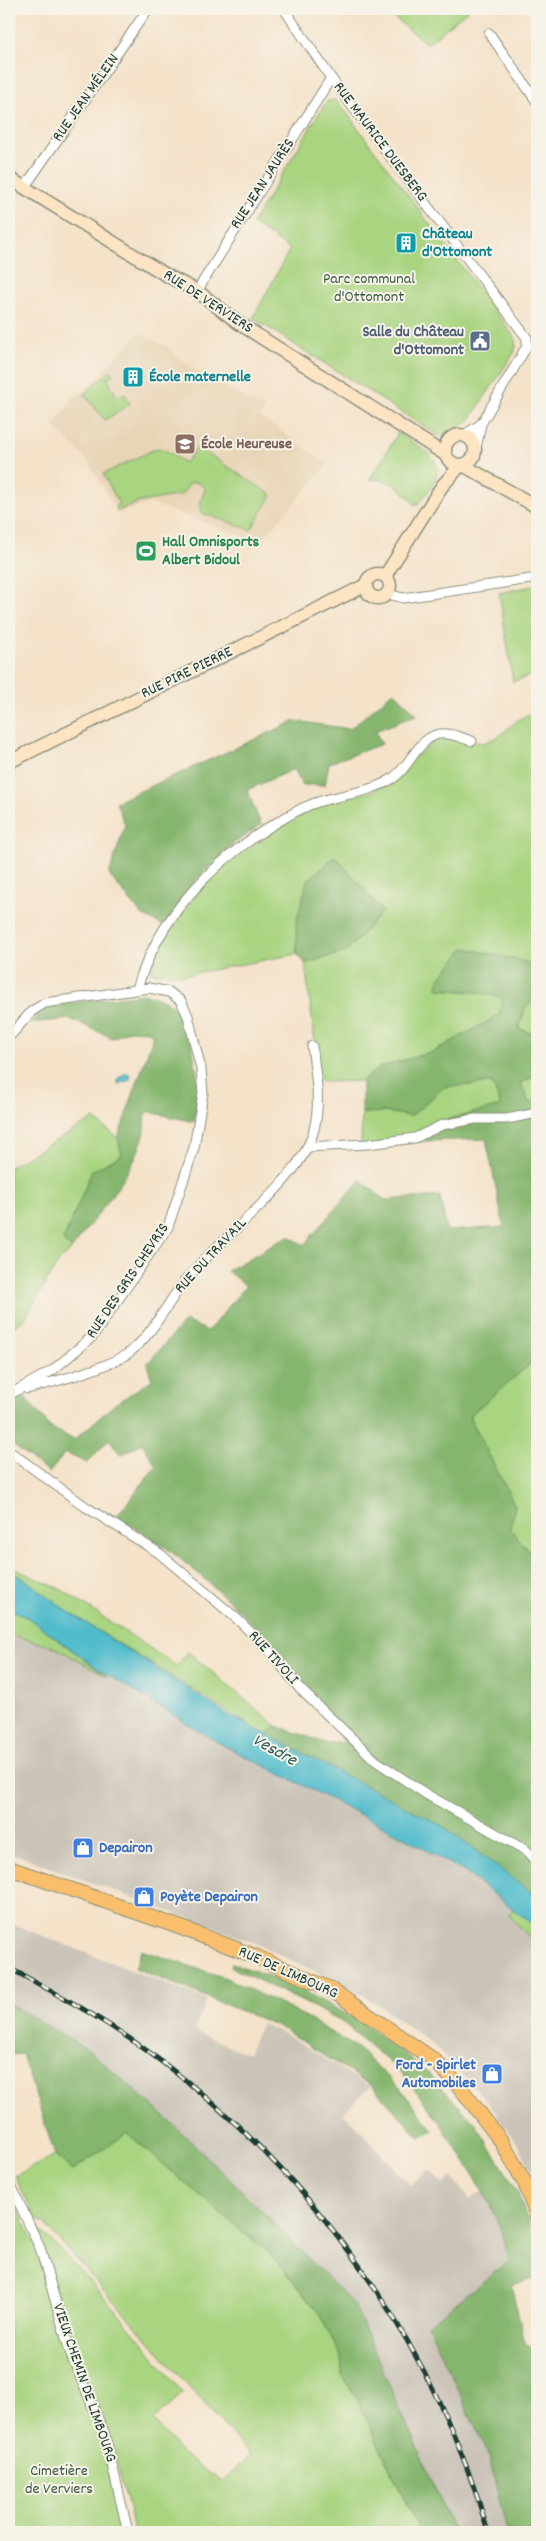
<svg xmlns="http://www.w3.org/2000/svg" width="546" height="2541" font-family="Dekko,sans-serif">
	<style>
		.built { fill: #e8d5b7 }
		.industrial { fill: #cbc3b8 }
		.green { fill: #a9d480; stroke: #64885a }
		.forest { fill: #86b66e; stroke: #527a51 }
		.water { fill: #51bccc; stroke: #387c80 }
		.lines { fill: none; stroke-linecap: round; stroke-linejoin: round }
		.street-casing { stroke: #8a907e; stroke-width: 11 }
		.secondary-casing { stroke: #8a907e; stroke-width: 15 }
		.primary-casing { stroke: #8a907e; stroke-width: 16 }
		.street { stroke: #fff; stroke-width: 9 }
		.secondary { stroke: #fde5c4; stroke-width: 12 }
		.primary { stroke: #f9bf6c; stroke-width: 14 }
		.rail-casing { stroke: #1f3d34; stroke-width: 5 }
		.rail { stroke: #f7f3e8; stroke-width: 3; stroke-dasharray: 9; stroke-linecap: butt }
		.labels { text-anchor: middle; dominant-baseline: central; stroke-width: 4; stroke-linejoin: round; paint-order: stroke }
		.street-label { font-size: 16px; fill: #1f3d34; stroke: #f7f3e8 }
		.culture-label { font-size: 16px; font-weight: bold; fill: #0d838f; stroke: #f7f3e8; text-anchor: start }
		.park-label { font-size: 16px; fill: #3b5b43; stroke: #f7f3e8 }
		.service-label { font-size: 16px; font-weight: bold; fill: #4e5e75; stroke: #f7f3e8; text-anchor: end }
		.education-label { font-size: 16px; font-weight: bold; fill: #785e54; stroke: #f7f3e8; text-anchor: start }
		.leisure-label { font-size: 16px; font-weight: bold; fill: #27864d; stroke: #f7f3e8; text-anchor: start }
		.shop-label { font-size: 16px; font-weight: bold; fill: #366cbe; stroke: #f7f3e8; text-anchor: start }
		.water-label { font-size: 18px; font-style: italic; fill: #2c5d5a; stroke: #f7f3e8 }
	</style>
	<rect width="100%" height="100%" fill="#f7f3e8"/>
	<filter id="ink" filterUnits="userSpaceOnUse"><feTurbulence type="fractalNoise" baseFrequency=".02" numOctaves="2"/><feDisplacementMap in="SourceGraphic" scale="10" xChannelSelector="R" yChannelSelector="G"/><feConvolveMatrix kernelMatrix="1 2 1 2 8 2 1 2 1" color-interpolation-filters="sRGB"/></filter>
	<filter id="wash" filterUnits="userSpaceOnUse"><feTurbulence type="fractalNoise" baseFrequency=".0096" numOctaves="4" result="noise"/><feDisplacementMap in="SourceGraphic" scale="20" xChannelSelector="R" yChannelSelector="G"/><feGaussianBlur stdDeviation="1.12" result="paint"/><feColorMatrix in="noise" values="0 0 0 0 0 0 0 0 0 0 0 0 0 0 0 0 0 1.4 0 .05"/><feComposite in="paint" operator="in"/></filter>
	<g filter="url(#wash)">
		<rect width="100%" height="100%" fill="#f4e2c9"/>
		<path class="built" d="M139,333L171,349L177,356L192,368L265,409L260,417L328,464L260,542L150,503L118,514L89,462L53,426L75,396L81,393Z"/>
		<g class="industrial">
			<path d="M9,1608L217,1742L397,1833L466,1873L537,1927V2181L517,2143L486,2099L431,2043L376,2003L353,1989L253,1942L9,1852Z"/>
			<path d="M12,1924L207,2000L194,2031L248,2054L262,2023L292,2038L370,2087L343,2112L411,2186L429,2169L444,2185L452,2177L470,2200L483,2191L503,2234L509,2261L428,2325L489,2457L507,2532H454L354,2305L273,2222L174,2125L91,2053L9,2003V1931Z"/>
			<path d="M534,2424L537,2425V2532H531Z"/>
		</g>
		<g class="green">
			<path d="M383,9H469L427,44Z"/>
			<path d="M335,100L340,104L515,338L516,346L514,353L468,422L439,436L253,318L290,249L252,224L324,105L328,101Z"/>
			<path d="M111,370L113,375L107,378L117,397L125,393L130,404L105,420L84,394Z"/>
			<path d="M398,433C436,457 455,465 416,506C401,488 394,480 370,479Z"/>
			<path d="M197,447L272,495L251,530L202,513L200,504L205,489L199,483L191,482L181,495L140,502L117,511L115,506L119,504L103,474L157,448L165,450L185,463Z"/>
			<path d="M537,585V673L513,682L499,593Z"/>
			<path d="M535,712L537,713V978L527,962L438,989L477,992L504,998L499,1015L433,1052L380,1067L362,1081L320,1082L305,963L346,952L296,924L297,954L184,975L150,972L162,944L194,897L233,854L296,813L325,802L374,791L436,740L455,739L483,743L498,737L519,719Z"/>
			<path d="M537,998V1027L531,1033L519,1029L525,1008Z"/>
			<path d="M537,1075V1102H529L520,1083Z"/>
			<path d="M492,1083L501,1106L430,1124L427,1141L361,1146L362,1113L385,1112L411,1116L444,1087Z"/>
			<path d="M94,1119L118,1138L122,1155L92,1171L63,1241L72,1249L59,1261L25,1319L9,1329V1167Z"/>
			<path d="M537,1358V1561L510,1529L515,1506L469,1415Z"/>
			<path d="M9,1566L62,1590L177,1666L188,1652L277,1726L265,1735L67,1611L23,1578L9,1572Z"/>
			<path d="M9,1608L30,1619L108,1677L56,1648L9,1634Z"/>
			<path d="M513,1908L537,1927V1944L509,1916Z"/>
			<path d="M127,2133L276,2260L319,2313L341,2356L342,2374L358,2401L420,2532H134L128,2503L104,2422L76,2356L37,2227C90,2277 137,2335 183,2393L153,2420L183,2455L223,2482L250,2455L45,2224L35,2218L15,2176L55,2155L73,2170Z"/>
			<path d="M9,2190L36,2247L65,2350L101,2438L123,2532H9Z"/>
		</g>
		<g class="forest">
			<path d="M394,691L417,715L375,731L382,744L329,763L325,785H302L294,769L247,790L261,825L233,844L194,882L164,926L142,915L109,875L125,825L116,802L295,721L350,729Z"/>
			<path d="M335,856L383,911L346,952L305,963L297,954L296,924L307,881Z"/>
			<path d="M465,948L527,962L537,978V998L525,1008L519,1029L531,1033L537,1027V1075L520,1083L529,1102H537V1358L469,1416L515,1506L510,1529L537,1561V1897L444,1827L265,1735L277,1726L328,1744L344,1742C303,1669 240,1606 174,1554C157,1540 136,1529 117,1516L156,1466L142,1443L121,1455L109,1439L87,1463L65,1453L49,1473L9,1442V1436L16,1423L9,1416V1402L24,1396L50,1427L74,1440L115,1404L152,1380L147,1364L185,1321L208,1331L246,1286L227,1271L288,1236L304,1245L360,1180L385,1200L440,1196L447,1231L504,1227L486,1139L427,1141L430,1124L501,1106L492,1083L444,1087L411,1116L385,1112L362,1113V1081L380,1067L433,1052L499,1015L503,998L477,992L438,989L439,978Z"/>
			<path d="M143,994L165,1000L182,1015L192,1043L199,1089L194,1122L146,1111C145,1120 146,1130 143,1138C129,1180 97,1213 72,1249L63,1241L92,1171L122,1155L118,1138L153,1037L149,1031L129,1030L113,1038L70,1019L29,1023L49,1006Z"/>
			<path d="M141,1950L226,1978L302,2015L357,2048L399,2087L433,2130L420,2138L372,2086L278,2026L135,1968Z"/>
			<path d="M232,1963L291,1984L361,2022L403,2052L430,2075L475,2123L517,2190L537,2248V2278L511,2285L525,2343L535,2348L531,2532H507L489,2457L428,2325L509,2261L503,2234L483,2190L439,2121L404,2075L340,2020L231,1967Z"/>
			<path d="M9,2003L91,2052L174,2125L273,2222L354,2305L454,2532H420L358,2401L342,2374L341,2356L319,2313L276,2260L127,2133L73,2170L55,2155L22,2054L9,2055Z"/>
		</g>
		<g class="water">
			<path d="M126,1073L130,1074V1080L118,1084V1078Z"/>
			<path d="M9,1572L23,1578L67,1611L229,1715L444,1827L537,1897V1927L466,1873L397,1833L217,1742L100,1670L30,1619L9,1608Z"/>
		</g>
	</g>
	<g filter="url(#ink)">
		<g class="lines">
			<g class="street-casing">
				<g id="street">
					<path d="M284,9L331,78L527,338V346L481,424L476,448"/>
					<path d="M489,33L537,102"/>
					<path d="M24,188L148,9"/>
					<path d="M197,291L331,78"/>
					<path d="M464,435L481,424"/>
					<path d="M388,594L403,598L537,578"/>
					<path d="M137,989C158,918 210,864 271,826C286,817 301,807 318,802C342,794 368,793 390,780C410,770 419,731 446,734C455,734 464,739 472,741"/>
					<path d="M9,1037L32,1011L45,1003L149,988L169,992L181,1001L188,1016L201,1069L203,1093L194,1148L168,1227L93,1336L53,1370L14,1392"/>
					<path d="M307,1147L368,1144L415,1138L442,1125L475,1119H507L537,1113"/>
					<path d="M27,1389C53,1382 109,1368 130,1352C154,1333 168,1301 188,1277C220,1238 297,1183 312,1136C322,1106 316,1077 312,1046"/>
					<path d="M9,1451L86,1507L159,1553L236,1618L268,1649L300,1689L376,1761L426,1794L527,1851L537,1863"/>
					<path d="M9,2181L40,2248L71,2355L105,2435L128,2532"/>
				</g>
			</g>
			<g class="secondary-casing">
				<g id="secondary">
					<path d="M9,178L166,275L197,291L240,324L446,455"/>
					<circle cx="460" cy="450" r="15"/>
					<path d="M463,465L537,507"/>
					<circle cx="378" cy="586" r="12"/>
					<path d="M385,576L442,486L461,465"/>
					<path d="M9,762L366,585"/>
				</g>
			</g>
			<g class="primary-casing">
				<path id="primary" d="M9,1868L179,1927L257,1957L330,1989L434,2060L459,2086L501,2141L525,2183L537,2216"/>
			</g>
			<use href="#street" class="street"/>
			<use href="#secondary" class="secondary"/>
			<use href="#primary" class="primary"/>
			<g class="rail-casing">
				<path id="rail" d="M9,1968C62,1996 114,2025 162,2062C316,2178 435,2346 488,2532"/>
			</g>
			<use href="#rail" class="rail"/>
		</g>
	</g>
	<defs>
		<g id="building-square" transform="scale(1.125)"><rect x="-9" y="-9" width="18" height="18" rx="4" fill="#0f9aa8" stroke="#f7f3e8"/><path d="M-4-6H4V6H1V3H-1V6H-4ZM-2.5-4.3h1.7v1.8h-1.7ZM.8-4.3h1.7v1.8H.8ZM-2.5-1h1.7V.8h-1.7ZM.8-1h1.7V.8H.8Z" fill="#fff"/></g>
		<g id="civic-square" transform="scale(1.125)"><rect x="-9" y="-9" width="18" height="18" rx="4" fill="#5c6f8a" stroke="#f7f3e8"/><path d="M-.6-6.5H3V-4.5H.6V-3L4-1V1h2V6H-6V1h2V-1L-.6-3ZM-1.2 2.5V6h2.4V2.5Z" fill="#fff"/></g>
		<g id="school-square" transform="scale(1.125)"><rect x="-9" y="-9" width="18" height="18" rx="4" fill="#8d6e63" stroke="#f7f3e8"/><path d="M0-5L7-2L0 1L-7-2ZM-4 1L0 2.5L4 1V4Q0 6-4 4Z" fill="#fff"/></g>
		<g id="stadium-square" transform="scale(1.125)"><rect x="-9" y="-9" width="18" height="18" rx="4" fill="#2e9e5b" stroke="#f7f3e8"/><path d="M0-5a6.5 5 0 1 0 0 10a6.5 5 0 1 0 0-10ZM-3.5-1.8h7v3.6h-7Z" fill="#fff"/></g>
		<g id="shop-square" transform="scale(1.125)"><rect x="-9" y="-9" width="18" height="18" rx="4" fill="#3f7fe0" stroke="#f7f3e8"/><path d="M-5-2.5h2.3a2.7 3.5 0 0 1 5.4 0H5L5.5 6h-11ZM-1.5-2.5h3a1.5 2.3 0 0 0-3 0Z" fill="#fff"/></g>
	</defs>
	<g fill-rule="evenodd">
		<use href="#building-square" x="406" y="243"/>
		<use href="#civic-square" x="480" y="341"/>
		<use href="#building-square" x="133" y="377"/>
		<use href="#school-square" x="185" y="444"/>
		<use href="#stadium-square" x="146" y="551"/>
		<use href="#shop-square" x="83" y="1848"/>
		<use href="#shop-square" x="144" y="1897"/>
		<use href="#shop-square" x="492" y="2074"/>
	</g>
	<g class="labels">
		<g class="street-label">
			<text transform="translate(86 98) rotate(-55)">RUE JEAN MÉLEIN</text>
			<text transform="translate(380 142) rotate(53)">RUE MAURICE DUESBERG</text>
			<text transform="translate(263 184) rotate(-57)">RUE JEAN JAURÈS</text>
			<text transform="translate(208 302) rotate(33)">RUE DE VERVIERS</text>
			<text transform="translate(187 673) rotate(-26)">RUE PIRE PIERRE</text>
			<text transform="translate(211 1256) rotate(-47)">RUE DU TRAVAIL</text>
			<text transform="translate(128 1281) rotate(-56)">RUE DES GRIS CHEVRIS</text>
			<text transform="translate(273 1658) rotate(48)">RUE TIVOLI</text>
			<text transform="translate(288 1973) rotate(24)">RUE DE LIMBOURG</text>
			<text transform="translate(84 2383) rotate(71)">VIEUX CHEMIN DE LIMBOURG</text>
		</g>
		<g class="culture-label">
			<text x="422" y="234">Château<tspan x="422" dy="18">d'Ottomont</tspan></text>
			<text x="149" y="377">École maternelle</text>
		</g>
		<g class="park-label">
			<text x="369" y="279">Parc communal<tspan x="369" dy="18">d'Ottomont</tspan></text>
			<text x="59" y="2471">Cimetière<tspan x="59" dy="18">de Verviers</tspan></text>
		</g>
		<g class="service-label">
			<text x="464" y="332">Salle du Château<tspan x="464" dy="18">d'Ottomont</tspan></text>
		</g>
		<g class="education-label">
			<text x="201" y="444">École Heureuse</text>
		</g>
		<g class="leisure-label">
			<text x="162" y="542">Hall Omnisports<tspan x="162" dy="18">Albert Bidoul</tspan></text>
		</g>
		<g class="shop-label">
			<text x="99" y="1848">Depairon</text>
			<text x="160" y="1897">Poyète Depairon</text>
			<text x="476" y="2065" text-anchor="end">Ford - Spirlet<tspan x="476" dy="18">Automobiles</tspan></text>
		</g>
		<g class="water-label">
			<text transform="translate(274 1751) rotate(29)">Vesdre</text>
		</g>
	</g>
	<rect width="546" height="2541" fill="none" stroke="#f7f3e8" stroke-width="30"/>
</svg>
